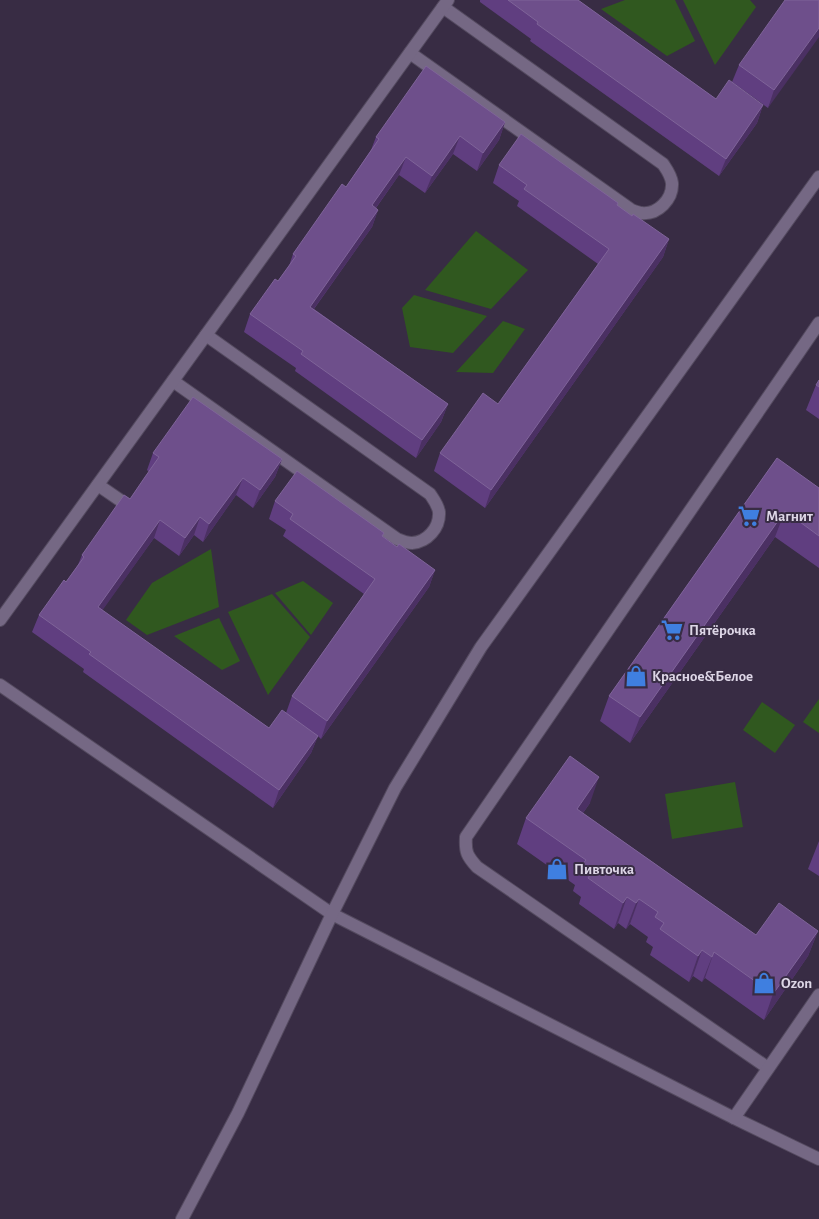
<svg xmlns="http://www.w3.org/2000/svg" width="819" height="1219" font-family="'Alegreya Sans',sans-serif">
	<style>
		.green { fill: #30581f }
		.lines { fill: none; stroke-linecap: round; stroke-linejoin: round }
		.minor-casing { stroke: #544a5f; stroke-width: 14 }
		.minor { stroke: #756884; stroke-width: 12 }
		.wall { fill: #603e80 }
		.shaded-wall { fill: #4b3063 }
		.building { fill: #6e4f8b; stroke: #7f6499 }
		.labels { text-anchor: middle; dominant-baseline: central; stroke-width: 4; stroke-linejoin: round; paint-order: stroke }
		.poi-label { font-size: 15px; font-weight: bold; fill: #ddd6e6; stroke: #382c44; text-anchor: start }
	</style>
	<rect width="100%" height="100%" fill="#382c44"/>
	<g class="green">
		<path d="M625,0H675L695,41L667,56L601,9Z"/>
		<path d="M683,0H750L756,7L715,65Z"/>
		<path d="M476,231L528,270L491,309L425,290Z"/>
		<path d="M414,295L487,316L453,353L410,347L402,308Z"/>
		<path d="M503,321L525,329L493,373L456,372Z"/>
		<path d="M211,549L219,607L147,635L126,620L152,583Z"/>
		<path d="M303,581L333,603L311,635L275,593Z"/>
		<path d="M272,594L310,637L268,695L228,612Z"/>
		<path d="M219,618L240,661L222,670L174,636Z"/>
		<path d="M819,699V733L803,722Z"/>
		<path d="M762,702L795,725L775,753L743,730Z"/>
		<path d="M735,782L743,827L672,839L665,794Z"/>
	</g>
	<g class="lines">
		<g class="minor-casing">
			<g id="minor">
				<path d="M410,53L630,209C633,211 637,212 641,213C658,215 673,199 672,183C671,175 667,170 663,164L443,7"/>
				<path d="M173,381L397,539C402,541 407,543 412,543C427,542 440,528 439,512C438,505 434,500 430,494L206,335"/>
				<path d="M98,485L130,507"/>
				<path d="M0,620L448,0"/>
				<path d="M0,685L332,914L734,1118L819,1159"/>
				<path d="M768,1068L477,867C467,856 465,852 466,837L819,323"/>
				<path d="M734,1118L819,995"/>
				<path d="M182,1219L238,1113L332,914L395,788L481,647L819,177"/>
			</g>
		</g>
		<use href="#minor" class="minor"/>
	</g>
	<g class="wall">
		<path d="M480,0H578L716,99L763,105L757,123L719,176L530,41L531,39L480,2Z"/>
		<path d="M819,0L768,108L732,82L739,65Z"/>
		<path d="M505,122L499,140L477,171L453,154L425,193L399,175L376,208L378,210L372,227L314,309L448,404L441,422L416,458L295,371L296,368L244,332L250,314L278,281L289,266L293,254L346,187L371,150L376,137Z"/>
		<path d="M499,165L617,206L632,216L669,239L663,257L485,508L434,471L440,453L498,404L598,264L517,206L519,201L493,183Z"/>
		<path d="M819,380V419L806,410L816,385Z"/>
		<path d="M153,453L282,459L275,477L253,508L236,495L203,542L194,535L179,556L154,538L102,610L269,728L286,713L292,696L364,594L283,536L286,530L269,519L275,501L383,537L397,547L435,570L429,587L321,739L318,736L311,753L273,808L83,672L84,669L32,632L39,615L66,582L78,565L82,555L130,499L149,472L147,470Z"/>
		<path d="M777,458L819,488V568L775,537L630,743L600,721L609,696Z"/>
		<path d="M590,803L583,813L756,935L818,931L808,956L764,1020L705,978L702,982L693,976L689,982L650,955L653,947L646,942L648,937L630,924L626,929L618,923L614,929L579,904L581,897L573,891L575,885L517,844L526,818Z"/>
		<path d="M819,841V876L808,869Z"/>
	</g>
	<g class="shaded-wall">
		<path d="M819,28V37L768,108L774,90Z"/>
		<path d="M763,105L757,123L719,176L726,159Z"/>
		<path d="M505,122L499,140L477,171L483,153Z"/>
		<path d="M460,136L453,154L425,193L432,176Z"/>
		<path d="M406,157L399,175L365,223L372,205Z"/>
		<path d="M378,210L372,227L303,324L310,307Z"/>
		<path d="M669,239L663,257L485,508L491,490Z"/>
		<path d="M448,404L441,422L416,458L422,440Z"/>
		<path d="M282,459L275,477L253,508L260,490Z"/>
		<path d="M243,478L236,495L203,542L209,524Z"/>
		<path d="M785,511L775,537L630,743L640,717Z"/>
		<path d="M200,517L194,535L179,556L185,538Z"/>
		<path d="M160,520L154,538L92,625L98,607Z"/>
		<path d="M435,570L429,587L321,739L327,721Z"/>
		<path d="M318,736L311,753L273,808L279,790Z"/>
		<path d="M599,777L590,803L567,835L577,809Z"/>
		<path d="M627,897L618,923L614,929L623,903Z"/>
		<path d="M639,899L630,924L626,929L636,903Z"/>
		<path d="M818,931L808,956L764,1020L773,994Z"/>
		<path d="M702,950L693,976L689,982L698,956Z"/>
		<path d="M714,952L705,978L702,982Z"/>
	</g>
	<g class="building">
		<path d="M508,0H578L716,99L729,80L763,105L726,159L537,24L538,22Z"/>
		<path d="M785,0H819V28L774,90L739,65Z"/>
		<path d="M426,66L505,122L483,153L460,136L432,176L406,157L372,205L378,210L310,307L448,404L422,440L301,354L303,351L250,314L275,279L278,281L296,256L293,254L342,184L346,187L379,139L376,137Z"/>
		<path d="M521,134L618,203L617,205L632,216L633,214L669,239L491,490L440,453L483,393L498,404L609,249L524,189L527,185L499,165Z"/>
		<path d="M819,380V387L816,385Z"/>
		<path d="M193,397L282,459L260,490L243,478L209,524L200,517L185,538L160,520L98,607L269,728L282,710L318,736L279,790L89,654L91,652L39,615L64,580L66,582L84,557L82,555L124,495L130,499L145,477L159,457L153,453Z"/>
		<path d="M777,458L819,488V536L785,511L640,717L609,696Z"/>
		<path d="M297,471L384,533L382,536L397,547L399,544L435,570L327,721L292,696L375,579L290,519L293,514L275,501Z"/>
		<path d="M570,756L599,777L577,809L756,935L779,903L818,931L773,994L714,952L712,957L702,950L698,956L660,929L664,923L655,917L658,912L639,899L636,903L627,897L623,903L588,878L592,872L582,865L586,860L526,818Z"/>
	</g>
	<defs>
		<g id="supermarket-bare" transform="scale(1.725)"><path d="M-6-5.5h2.5l.6 2H6L4.5 2H-2.5L-4.4-4H-6ZM-1.5 3.2a1.3 1.3 0 1 0 .1 0ZM3 3.2a1.3 1.3 0 1 0 .1 0Z" fill="#3f7fe0" stroke="#382c44" stroke-width="2.5" paint-order="stroke"/></g>
		<g id="shop-bare" transform="scale(1.725)"><path d="M-5-2.5h2.3a2.7 3.5 0 0 1 5.4 0H5L5.5 6h-11ZM-1.5-2.5h3a1.5 2.3 0 0 0-3 0Z" fill="#3f7fe0" stroke="#382c44" stroke-width="2.5" paint-order="stroke"/></g>
	</defs>
	<g fill-rule="evenodd">
		<use href="#supermarket-bare" x="749" y="516"/>
		<use href="#supermarket-bare" x="672" y="630"/>
		<use href="#shop-bare" x="636" y="676"/>
		<use href="#shop-bare" x="557" y="869"/>
		<use href="#shop-bare" x="764" y="983"/>
	</g>
	<g class="labels">
		<g class="poi-label">
			<text x="766" y="516">Магнит</text>
			<text x="689" y="630">Пятёрочка</text>
			<text x="652" y="676">Красное&amp;Белое</text>
			<text x="574" y="869">Пивточка</text>
			<text x="781" y="983">Ozon</text>
		</g>
	</g>
</svg>
